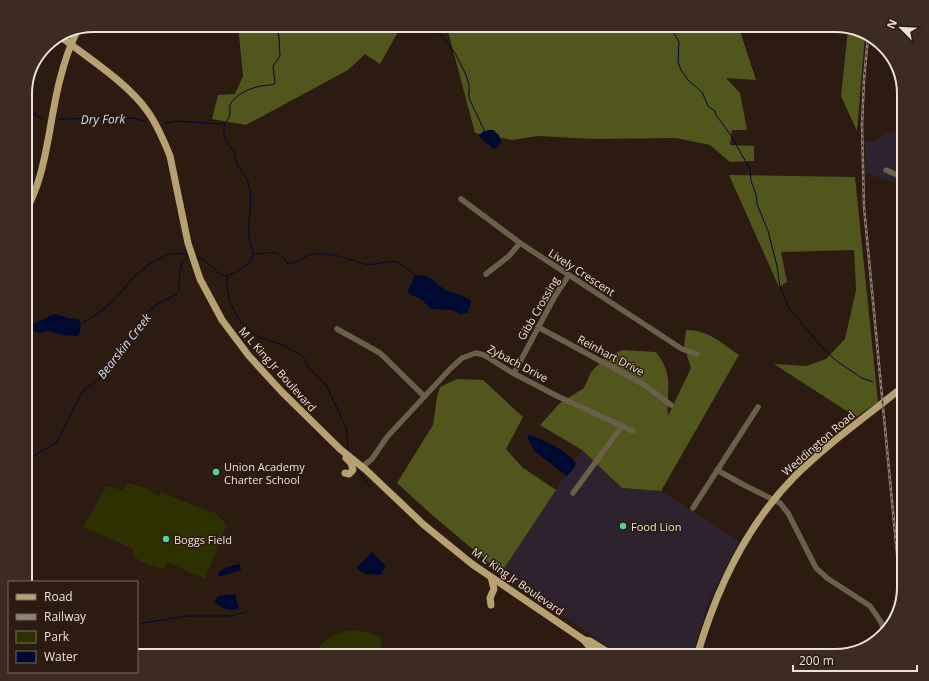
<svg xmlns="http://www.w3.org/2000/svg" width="929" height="681" font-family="'Open Sans',sans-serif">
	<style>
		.commercial { fill: #2e222f }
		.green { fill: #2d3100 }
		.forest { fill: #50561c }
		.water { fill: #000a30 }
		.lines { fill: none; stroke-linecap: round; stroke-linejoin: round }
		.stream { stroke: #000a30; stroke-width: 1 }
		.minor { stroke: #6a604a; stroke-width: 5.5 }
		.major { stroke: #b5a172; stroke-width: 7 }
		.rail-casing { stroke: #8f8178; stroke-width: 2.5 }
		.rail { stroke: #2c1b10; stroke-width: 1; stroke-dasharray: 3; stroke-linecap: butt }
		.poi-dot { fill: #4cd39b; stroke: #2c1b10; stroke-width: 1.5 }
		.labels { text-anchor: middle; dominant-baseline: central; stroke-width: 3; stroke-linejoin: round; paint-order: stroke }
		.street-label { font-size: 11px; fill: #ede1d9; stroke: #2c1b10 }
		.poi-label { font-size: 11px; fill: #ede1d9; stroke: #2c1b10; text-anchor: start }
		.water-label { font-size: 12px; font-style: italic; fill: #cfdffc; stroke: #2c1b10 }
		.rim { fill: none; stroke: #ede1d9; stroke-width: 2 }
	</style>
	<rect width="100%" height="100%" fill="#2c1b10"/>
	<g class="commercial">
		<path d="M904,124V186L865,173V140L871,142Z"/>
		<path d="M582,450L622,488L661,491L739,541L708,604L692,656H622L501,573Z"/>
	</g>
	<g class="green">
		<path d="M127,483L146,488L159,497L161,492L192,505L215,513L227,525L205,579L167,562L164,569C153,567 140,562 132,555L134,549L83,527L107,486L122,490Z"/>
		<path d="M353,630L368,632L381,637L382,656H313C322,640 335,632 353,630Z"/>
	</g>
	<g class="forest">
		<path d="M238,25H402L380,64L365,54L348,70L246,125L212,119L218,95L235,94L243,76Z"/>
		<path d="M446,25H738L756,80L726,78L740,93L747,130H732L730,145L754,146V161L730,162L710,145L676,138L594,139L538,136L512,140L475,133L449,35Z"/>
		<path d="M848,29L865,35L857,131L841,96Z"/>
		<path d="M729,175L855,177L878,402L856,417L774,364L806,366L826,359L845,339L856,290L854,250L781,252L787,282L779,287Z"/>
		<path d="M686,330C709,330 721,343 739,355L661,491L622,488L582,450L540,425L560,403L584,388L591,372L606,357L623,350L656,352C675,377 666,389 668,416L691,368L684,346Z"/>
		<path d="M457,379L483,380L523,417L506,449L522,467L556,490L501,573L431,514L397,483L433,425L437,397L440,387Z"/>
	</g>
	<g class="water">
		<path d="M489,130H493L499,135L501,142L498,147L494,149L492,148L479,136L482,132Z"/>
		<path d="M422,275C431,276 436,284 444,289C452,294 462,294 470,300L471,304L467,313L460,314L452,310L431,309L423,301L407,292L415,276Z"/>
		<path d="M55,314L59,315L68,318L79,319C81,324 82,330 78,336L63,335L49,331L40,333L35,332L28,328L30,325Z"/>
		<path d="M528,435C547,441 563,449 576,463L574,468L567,476L534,451L528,438Z"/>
		<path d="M372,552L386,566L381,575L365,574L356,568Z"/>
		<path d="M240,564L241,570L219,577L218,574C223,567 231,565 240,564Z"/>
		<path d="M235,594L239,609C230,611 221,609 215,602V600L219,596Z"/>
	</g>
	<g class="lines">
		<g class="stream">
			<path d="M433,25L455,53L466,75L469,85V98L485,132"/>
			<path d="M666,25L675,35L679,42L678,62L681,70L688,80L702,92L708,106L715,111L716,115L730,134L750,169L751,181L756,194L757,204L768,231L777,266L780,287L789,308L825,351L838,362L862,378L873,382"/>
			<path d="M25,102L36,114"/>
			<path d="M25,114L36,115L42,119"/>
			<path d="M59,119L134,118L146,122"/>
			<path d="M166,123L175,121L223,124"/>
			<path d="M253,253C270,256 277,246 287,263C297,265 304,255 313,254C326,253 341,256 353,260C357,261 361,264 365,264C375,266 385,260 396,262C404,265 410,271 416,276"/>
			<path d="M196,257C209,259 217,276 226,276C232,276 251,263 253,257C254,252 249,242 249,236C247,219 254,199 248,182C245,174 240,170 237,164C235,160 236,155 234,152C230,146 225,141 224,133C223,123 226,124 229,117C231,113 229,108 230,105C235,94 250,88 261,86C266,85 271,86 275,83L273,66L280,56L279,37L276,25"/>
			<path d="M227,276V286L230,302L238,318L244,326L259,337L286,346L289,349L298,353L304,358L309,368L326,385L345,425L347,431L348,452"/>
			<path d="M80,324L96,315L113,301L133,278L148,265L168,254L180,253L189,255"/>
			<path d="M898,401L904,409"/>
			<path d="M25,461L56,443L75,405L84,390L102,377L145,314L156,305L177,294L179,288L180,270L182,263L188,255"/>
			<path d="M356,468L370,487"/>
			<path d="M137,624L188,616H231L246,612"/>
		</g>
		<g class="minor">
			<path d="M903,111L904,93"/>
			<path d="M886,170L904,178"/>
			<path d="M461,199L520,243L682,349L697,354"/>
			<path d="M486,274L509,256L520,243"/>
			<path d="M538,327L643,384L671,405"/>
			<path d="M337,329L380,353L424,396"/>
			<path d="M514,373L555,296L569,275"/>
			<path d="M362,467L372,459L387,437L450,369L462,358L476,353L484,355L511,372L557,396L633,431"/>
			<path d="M717,470L742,484L780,503L788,513L816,568L827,578L870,606L881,622L885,633"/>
			<path d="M573,493L622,426"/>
			<path d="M693,508L758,407"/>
		</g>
		<g class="major">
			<path d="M61,37C88,58 129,84 148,112C158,126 164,141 170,156L188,243L200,279L222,320L249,356L282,392L340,449L366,470L424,525L472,564L584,640L588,645L604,656"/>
			<path d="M25,212C39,188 44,162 49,135C55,100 61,64 77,31"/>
			<path d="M345,473L349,474L353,470L351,463L346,458"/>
			<path d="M491,605L490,598L494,589L491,577"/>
			<path d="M584,640L590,641L614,656"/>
			<path d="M697,656C716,590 746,526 794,477C828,443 867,416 904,386"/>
		</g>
		<g class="rail-casing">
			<path id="rail" d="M868,36L864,80L862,125L864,207L901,596"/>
		</g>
		<use href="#rail" class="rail"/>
	</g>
	<g class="poi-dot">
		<circle cx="216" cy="472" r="4"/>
		<circle cx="623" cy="526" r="4"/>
		<circle cx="166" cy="539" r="4"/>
	</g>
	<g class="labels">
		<g class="street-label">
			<text transform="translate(582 272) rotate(33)">Lively Crescent</text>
			<text transform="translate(538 308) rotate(-60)">Gibb Crossing</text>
			<text transform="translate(611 355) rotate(28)">Reinhart Drive</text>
			<text transform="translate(518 363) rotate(28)">Zybach Drive</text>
			<text transform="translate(278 369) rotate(48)">M L King Jr Boulevard</text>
			<text transform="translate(818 443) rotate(-41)">Weddington Road</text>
			<text transform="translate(518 581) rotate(35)">M L King Jr Boulevard</text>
		</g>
		<g class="poi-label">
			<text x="224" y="466">Union Academy<tspan x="224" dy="13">Charter School</tspan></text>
			<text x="631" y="526">Food Lion</text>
			<text x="174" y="539">Boggs Field</text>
		</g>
		<g class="water-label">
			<text transform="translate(103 119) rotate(-1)">Dry Fork</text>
			<text transform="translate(124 346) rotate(-52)">Bearskin Creek</text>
		</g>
	</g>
	<path d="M0 0H929V681H0ZM94 32H835A62 62 0 0 1 897 94V587A62 62 0 0 1 835 649H94A62 62 0 0 1 32 587V94A62 62 0 0 1 94 32Z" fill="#3b2b20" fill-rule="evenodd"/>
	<path class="rim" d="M94 32H835A62 62 0 0 1 897 94V587A62 62 0 0 1 835 649H94A62 62 0 0 1 32 587V94A62 62 0 0 1 94 32Z"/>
	<rect x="8" y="581" width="130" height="92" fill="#2c1b10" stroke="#796a60"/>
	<rect x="16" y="594" width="20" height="6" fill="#b5a172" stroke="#796a60"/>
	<text x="44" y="601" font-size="12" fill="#ede1d9">Road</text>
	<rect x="16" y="614" width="20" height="6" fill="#8f8178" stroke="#796a60"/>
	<text x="44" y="621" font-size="12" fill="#ede1d9">Railway</text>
	<rect x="16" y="631" width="20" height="12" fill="#2d3100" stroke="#796a60"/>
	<text x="44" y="641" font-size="12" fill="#ede1d9">Park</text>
	<rect x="16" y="651" width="20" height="12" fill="#000a30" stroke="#796a60"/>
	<text x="44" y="661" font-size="12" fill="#ede1d9">Water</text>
	<g transform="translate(901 28) rotate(294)" stroke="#2c1b10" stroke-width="3" paint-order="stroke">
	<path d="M0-3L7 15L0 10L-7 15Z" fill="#ede1d9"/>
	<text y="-6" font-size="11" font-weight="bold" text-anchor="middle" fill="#ede1d9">N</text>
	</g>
	<path d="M793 665v6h124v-6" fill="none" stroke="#ede1d9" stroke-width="2"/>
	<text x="799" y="665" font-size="12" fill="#ede1d9" stroke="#2c1b10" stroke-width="3" paint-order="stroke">200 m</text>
</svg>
